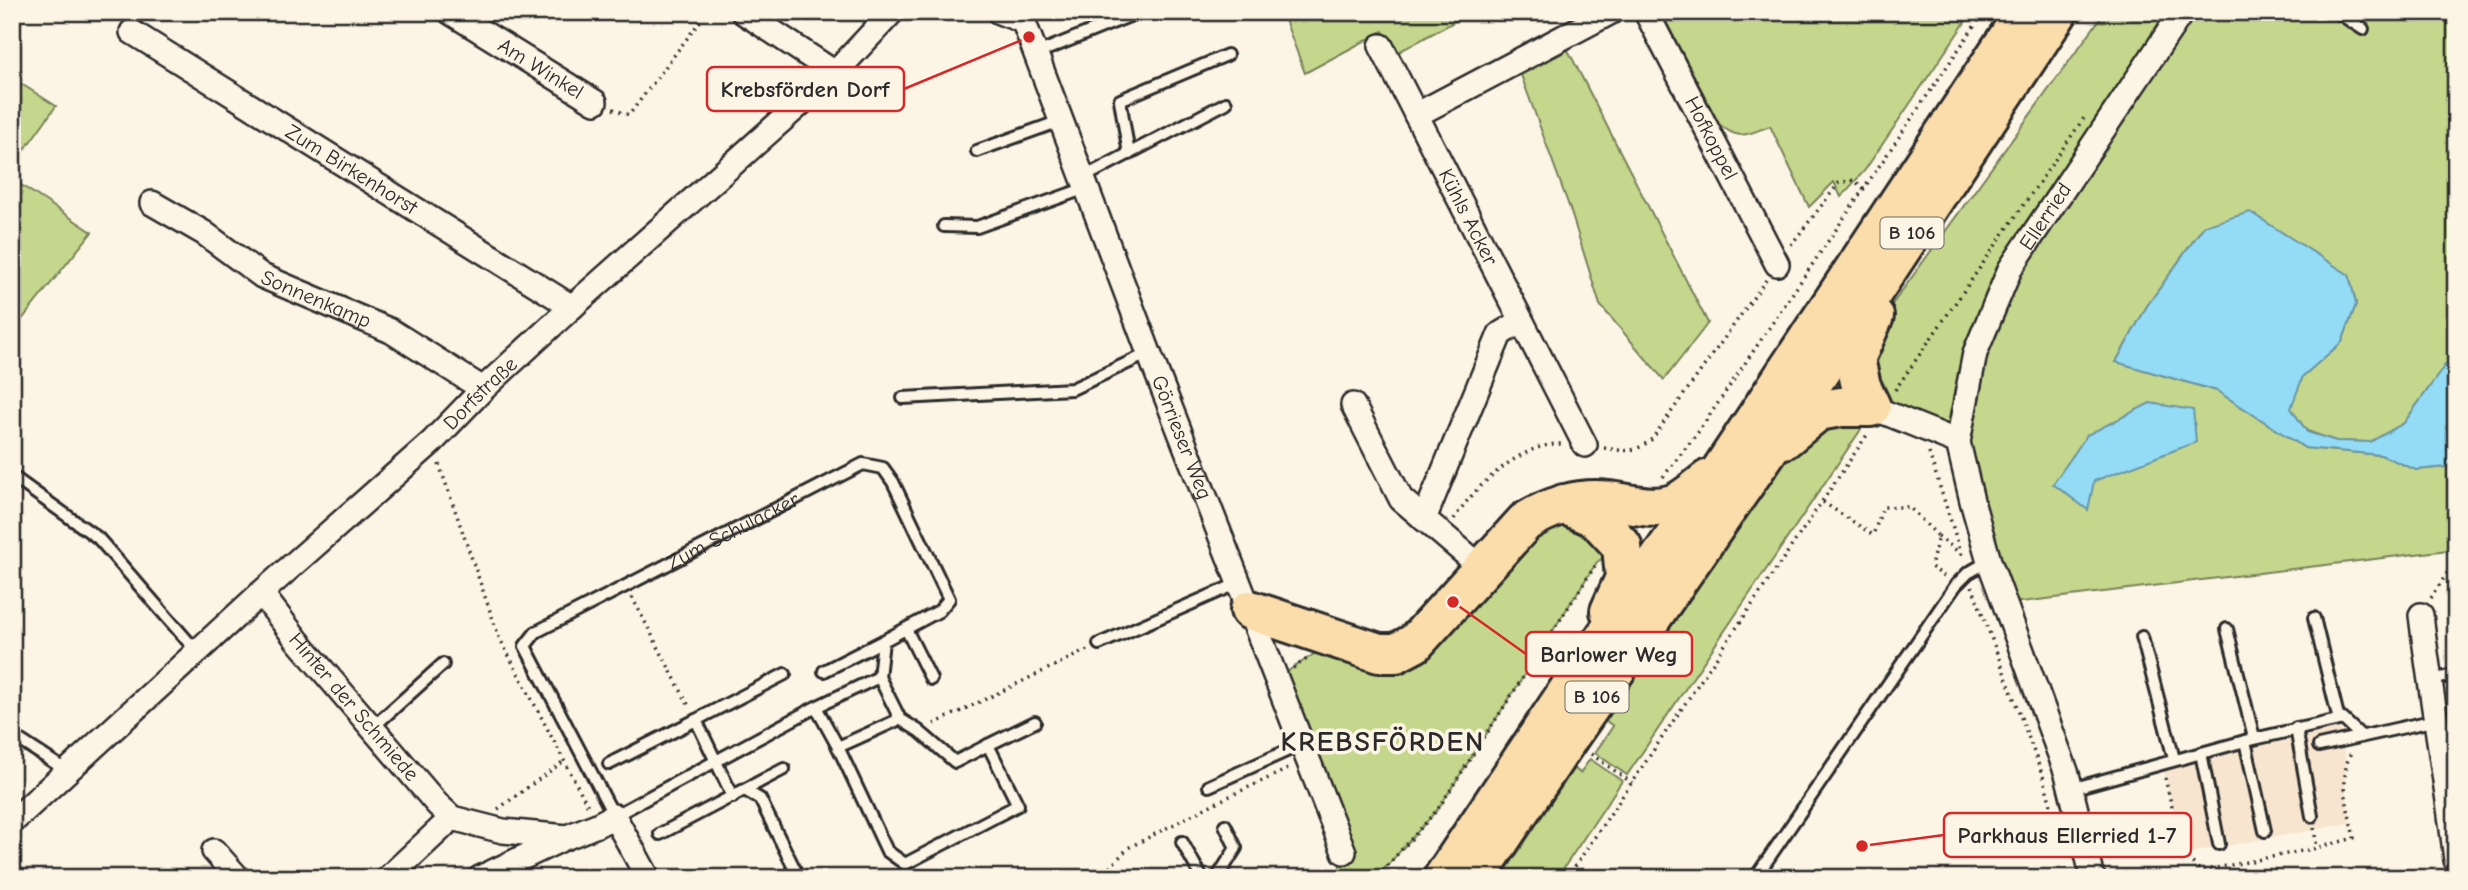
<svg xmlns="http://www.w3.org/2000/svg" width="2468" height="890" font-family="'Comic Neue',sans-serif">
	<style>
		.built { fill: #f8e5cf }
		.green { fill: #c5d78c; stroke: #78815c; stroke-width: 2 }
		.water { fill: #94dcf6; stroke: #6a95a5; stroke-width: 2 }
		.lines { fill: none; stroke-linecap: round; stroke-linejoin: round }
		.service-casing { stroke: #2b2b2b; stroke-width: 16 }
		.minor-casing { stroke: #2b2b2b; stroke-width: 28 }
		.trunk-casing { stroke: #2b2b2b; stroke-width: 44 }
		.path { stroke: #2b2b2b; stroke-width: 3.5; stroke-dasharray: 2 5; stroke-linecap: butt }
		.service { stroke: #fcf5e5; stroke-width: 10 }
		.minor { stroke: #fcf5e5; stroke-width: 23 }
		.trunk { stroke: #fbddab; stroke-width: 38 }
		.labels { text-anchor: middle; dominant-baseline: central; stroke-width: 7; stroke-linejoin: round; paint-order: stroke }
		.shield { fill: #fcf5e5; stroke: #6a6863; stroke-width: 2 }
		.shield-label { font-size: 19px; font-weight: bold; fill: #2b2b2b }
		.street-label { font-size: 21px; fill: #2b2b2b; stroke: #fcf5e5 }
		.district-label { font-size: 28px; font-weight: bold; letter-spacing: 2px; fill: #2b2b2b; stroke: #fcf5e5 }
		.leader { fill: none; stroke: #d62828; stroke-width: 2.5 }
		.callout-dot { fill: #d62828; stroke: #fcf5e5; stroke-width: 2.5 }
		.callout { fill: #fcf5e5; stroke: #d62828; stroke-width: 2.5 }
		.callout-label { font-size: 23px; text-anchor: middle; font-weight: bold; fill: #2b2b2b }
	</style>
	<rect width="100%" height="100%" fill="#fcf5e5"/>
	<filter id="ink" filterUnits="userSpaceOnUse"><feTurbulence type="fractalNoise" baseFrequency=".0143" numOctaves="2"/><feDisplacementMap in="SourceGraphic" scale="14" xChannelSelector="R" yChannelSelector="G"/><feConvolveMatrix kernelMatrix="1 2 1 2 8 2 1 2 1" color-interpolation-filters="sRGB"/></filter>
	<g filter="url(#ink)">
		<path class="built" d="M2339,720L2346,762L2345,787L2351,823L2183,854L2162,762Z"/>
		<g class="green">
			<path d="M1282,12H1472L1393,55L1383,31L1305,73Z"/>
			<path d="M1661,12H1972L1865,170L1841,197L1834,182L1809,207L1770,126C1747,134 1740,142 1719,124Z"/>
			<path d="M2105,12H2456V360L2446,364L2404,423L2370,442L2336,441L2307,431L2290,408L2303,376L2342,342L2356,304L2349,275L2204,226L2147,306L2116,362L2217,391L2305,448L2381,455L2416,470L2456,466V549L2005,604L1958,442L1880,411L1865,354L1880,321Z"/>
			<path d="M1568,50L1708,323L1664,380L1600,305L1570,209L1521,75Z"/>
			<path d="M12,78L56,106L12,167Z"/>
			<path d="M12,179L92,232L12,332Z"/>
			<path d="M1866,422L1627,775L1595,753L1613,726L1606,721L1798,441L1814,424Z"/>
			<path d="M1545,510L1622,546L1597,562L1438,809L1386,867L1370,878H1340L1339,869L1344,851L1276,679L1337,639L1379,653Z"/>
			<path d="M1590,759L1622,781L1557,878H1501L1574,768L1580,773Z"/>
		</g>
		<g class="water">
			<path d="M2250,212L2349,275L2356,304L2342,342L2303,376L2291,408L2307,432L2336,441L2370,442L2404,423L2446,364L2456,360V466L2416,470L2381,455L2305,448L2217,391L2116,362L2147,306L2204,226Z"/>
			<path d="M2150,403L2193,410L2196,442L2094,481L2088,510L2053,484L2087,435Z"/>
		</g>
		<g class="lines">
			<g class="service-casing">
				<g id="service">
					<path d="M2337,12L2363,29"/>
					<path d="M1035,54L1139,12"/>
					<path d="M977,151L1060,121"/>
					<path d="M1129,154L1120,100L1227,55"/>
					<path d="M1082,178L1226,103"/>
					<path d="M944,226L977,227L1086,188"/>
					<path d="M903,398L1072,389L1149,353"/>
					<path d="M16,479L98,538L198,653"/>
					<path d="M2314,618L2339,720"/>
					<path d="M906,629L931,679"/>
					<path d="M2227,629L2254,738"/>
					<path d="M2142,637L2174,759"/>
					<path d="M1099,644L1239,583"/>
					<path d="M824,671L883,641"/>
					<path d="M2429,681L2456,674"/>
					<path id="s1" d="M816,707L838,747L900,719L879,677L816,707L614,816L525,646L536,632L863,464L883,468L893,482L949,599L939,611L883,641L879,677"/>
					<path d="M696,720L785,674"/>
					<path d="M373,727L443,664"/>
					<path d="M2296,728L2312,816"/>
					<path d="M12,735L67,771"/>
					<path d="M2245,741L2265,831"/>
					<path d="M988,745L1035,722"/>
					<path d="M2319,746L2436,720"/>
					<path d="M838,747L887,851L905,864L1018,805L988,745L955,762L919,731L900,719"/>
					<path d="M2201,753L2219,844"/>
					<path d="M609,764L696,720L733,797"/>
					<path d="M1209,786L1302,744"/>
					<path d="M2071,789L2245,741L2343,719L2361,736"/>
					<path d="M746,791L760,799L799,878"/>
					<path d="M660,834L784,769"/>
					<path d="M1182,842L1202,878"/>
					<path d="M1217,878L1236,848L1225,825"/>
					<path d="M1755,878L1956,585L1968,573L1989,561"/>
				</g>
			</g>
			<g class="minor-casing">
				<g id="minor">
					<path id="s2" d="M450,12L595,102"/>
					<path d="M743,12L835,73"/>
					<path d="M999,12L1023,21"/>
					<path id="s3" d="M1020,12L1149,353L1344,852"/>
					<path id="s4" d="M1646,12L1777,264"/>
					<path id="s5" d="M132,32L572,307"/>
					<path id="s6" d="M1381,46L1585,445"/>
					<path d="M1416,115L1611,12"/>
					<path id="s7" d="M152,203L204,233L262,276L391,331L483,389"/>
					<path d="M1353,405L1401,499L1482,568"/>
					<path d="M1871,407L1958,442"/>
					<path d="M1424,519L1500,334L1520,322"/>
					<path id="s8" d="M261,593L297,640L437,804L452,818L503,831L567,837L597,825L614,816L648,878"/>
					<path d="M2421,615C2431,697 2446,778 2456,860"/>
					<path id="s9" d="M12,822L261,593L432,442L483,389L572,307L835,73L892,12"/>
					<path d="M214,851L238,878"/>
					<path d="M388,878L452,818"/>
					<path d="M480,878L566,837"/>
					<path id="s10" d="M2093,878L2067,774L1989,561L1972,501L1958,442L1975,353L2010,269L2182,12"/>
				</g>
			</g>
			<g class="trunk-casing">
				<g id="trunk">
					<path d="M1784,439L1818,411L1841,407H1871L1861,386L1855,359L1874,316"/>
					<path d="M1564,504L1596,518L1622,546L1625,578L1610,611"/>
					<path d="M1250,610L1379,653H1396L1415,643L1525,522C1549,507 1579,497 1608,501C1628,503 1653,511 1673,504C1685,500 1699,486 1709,479"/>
					<path d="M1443,878L1582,670L1720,472L2025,12"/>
					<path d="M1475,878L1569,737L1766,453L2058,12"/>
				</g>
			</g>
			<g class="path">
				<path d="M613,109L629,115L707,12"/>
				<path d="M1791,245L1839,183L1854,180L1864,189"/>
				<path d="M1895,390L2086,115"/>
				<path d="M1604,448C1626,451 1633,454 1652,439L1766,280"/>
				<path d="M1929,453L1963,559"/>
				<path d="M439,464L499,637L588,806"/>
				<path d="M1663,477L1699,431L1984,12"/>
				<path d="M1823,502L1873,535L1883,507H1909L1938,536L1931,567L1944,576"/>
				<path d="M1454,519C1474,487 1521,443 1561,444"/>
				<path d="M1938,536L1961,554"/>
				<path d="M1972,586L2044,779L2051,806"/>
				<path d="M632,597L690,708"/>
				<path d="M2431,598L2453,564L2456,519"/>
				<path d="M1293,668L1307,659"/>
				<path d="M934,724L1087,650"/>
				<path d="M1591,754L1632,783"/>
				<path d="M2165,778L2183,854L2201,871L2317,848L2354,838C2349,812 2338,777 2351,753"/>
				<path d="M498,809L564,761"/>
				<path d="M2314,828L2317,848"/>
				<path d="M1100,878L1128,848L1215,803L1290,768"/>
				<path d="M1370,878L1386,867L1438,809L1595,566"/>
				<path d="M1567,878L1867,435"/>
			</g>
			<use href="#service" class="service"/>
			<use href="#minor" class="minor"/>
			<use href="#trunk" class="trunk"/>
		</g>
	</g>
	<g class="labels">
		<g class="shield">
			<rect x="1880.5" y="217.5" width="63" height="31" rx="5"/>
			<rect x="1565.5" y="681.5" width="63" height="31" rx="5"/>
		</g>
		<g class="shield-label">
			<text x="1912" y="233">B 106</text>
			<text x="1597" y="697">B 106</text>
		</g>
		<g class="street-label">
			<text stroke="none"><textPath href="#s2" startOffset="107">Am Winkel</textPath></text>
			<text stroke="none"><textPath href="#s4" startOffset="142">Hofkoppel</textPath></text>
			<text stroke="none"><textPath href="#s5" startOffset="259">Zum Birkenhorst</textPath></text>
			<text stroke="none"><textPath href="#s10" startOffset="702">Ellerried</textPath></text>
			<text stroke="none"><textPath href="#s6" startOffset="192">Kühls Acker</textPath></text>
			<text stroke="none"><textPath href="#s7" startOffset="191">Sonnenkamp</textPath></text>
			<text stroke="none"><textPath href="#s9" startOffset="635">Dorfstraße</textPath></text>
			<text stroke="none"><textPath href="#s3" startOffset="455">Görrieser Weg</textPath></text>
			<text stroke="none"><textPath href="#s1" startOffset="891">Zum Schulacker</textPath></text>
			<text stroke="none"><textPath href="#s8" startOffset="147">Hinter der Schmiede</textPath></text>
		</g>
		<g class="district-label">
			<text x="1383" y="742">KREBSFÖRDEN</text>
		</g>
	</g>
	<path class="leader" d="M1029 37L904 89M1453 602L1526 654M1862 846L1944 835"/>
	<g class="callout-dot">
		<circle cx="1029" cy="37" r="7"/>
		<circle cx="1453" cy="602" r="7"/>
		<circle cx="1862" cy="846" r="7"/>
	</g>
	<g class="callout">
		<rect x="707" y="67" width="197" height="44" rx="7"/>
		<rect x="1526" y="632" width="166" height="44" rx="7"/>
		<rect x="1944" y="813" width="247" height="44" rx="7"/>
	</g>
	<g class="callout-label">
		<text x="805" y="97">Krebsförden Dorf</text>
		<text x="1609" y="662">Barlower Weg</text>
		<text x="2067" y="843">Parkhaus Ellerried 1-7</text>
	</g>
	<rect width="2468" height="890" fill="none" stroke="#fcf5e5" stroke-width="42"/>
	<rect x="21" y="21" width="2426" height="848" fill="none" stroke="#2b2b2b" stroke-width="2.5" filter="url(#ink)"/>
</svg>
